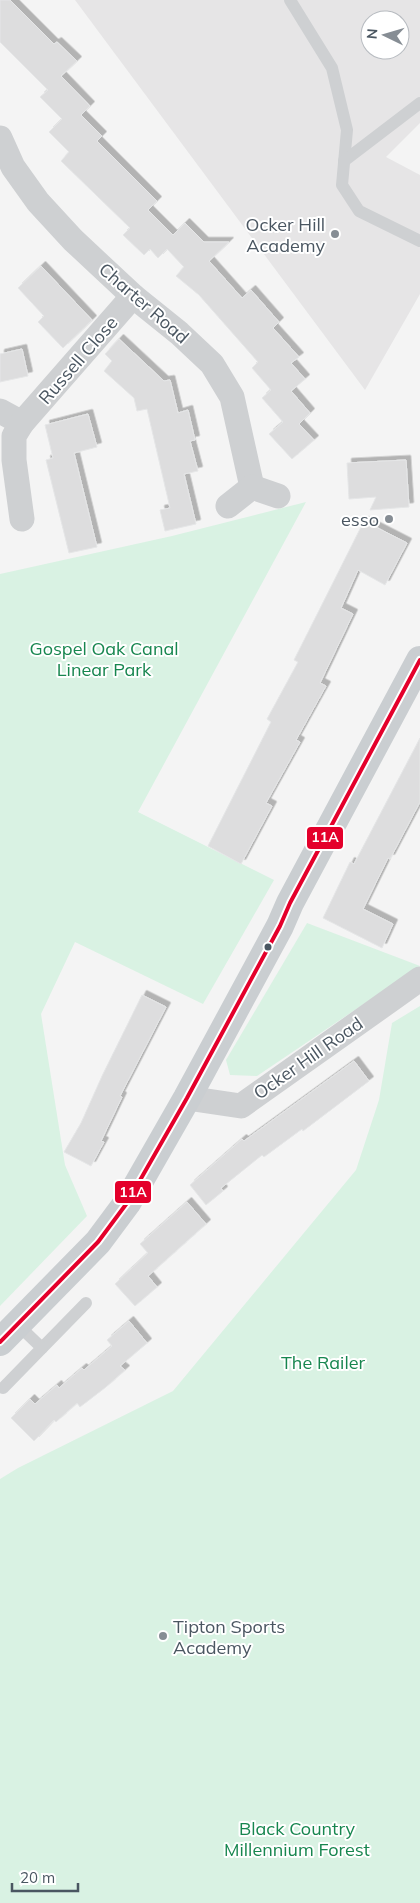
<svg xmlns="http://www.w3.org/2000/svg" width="420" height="1903" font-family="Mulish,sans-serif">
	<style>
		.education { fill: #e6e5e6; fill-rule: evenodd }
		.green { fill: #d9f2e3 }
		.building { fill: #ddddde; stroke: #e5e6e7; filter: url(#shadow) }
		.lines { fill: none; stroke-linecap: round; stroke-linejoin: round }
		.service { stroke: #ced0d2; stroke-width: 12 }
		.minor { stroke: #ced0d2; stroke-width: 25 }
		.primary { stroke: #caced1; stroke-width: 28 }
		.bus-1-casing { stroke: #fff; stroke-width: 8 }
		.bus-1 { stroke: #e4002b; stroke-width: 4 }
		.poi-dot { fill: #868d94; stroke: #fff; stroke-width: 2 }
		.bus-dot { fill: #4a5661; stroke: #fff; stroke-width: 2 }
		.labels { text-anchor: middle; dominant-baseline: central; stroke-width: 4; stroke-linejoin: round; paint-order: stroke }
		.poi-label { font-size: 18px; fill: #4a5661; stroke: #fff; text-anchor: end }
		.street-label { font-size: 18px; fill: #4a5661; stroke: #fff }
		.park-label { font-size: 18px; fill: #17864f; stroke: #fff }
		.line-badge { stroke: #fff; stroke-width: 2 }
		.badge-label { font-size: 14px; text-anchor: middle; font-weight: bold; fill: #fff }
	</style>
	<defs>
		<filter id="shadow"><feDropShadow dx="4.5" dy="-4.5" stdDeviation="0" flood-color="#0004"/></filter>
	</defs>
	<rect width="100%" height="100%" fill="#f4f4f4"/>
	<path class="education" d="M75,0H420V123L386,157L420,175V294L365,390ZM370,20H400V50H370Z"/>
	<g class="green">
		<path d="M306,502L138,812L274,880L203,1004L75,942L41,1014L65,1165L87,1216L0,1306V574L172,536Z"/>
		<path d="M307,923L420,966L257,1076L230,1075L226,1060Z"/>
		<path d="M420,1006V1903H0V1479L18,1468L173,1391L356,1170L379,1100L392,1023Z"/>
	</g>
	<g class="building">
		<path d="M0,0H10L54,44L57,42L77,61L61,76L90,106L81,115L102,136L97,141L157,201L148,210L173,235L185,223L204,242H229L209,261L242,298L251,290L279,322L273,328L299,357L291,363L305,379L291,391L310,413L299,424L314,440L292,459L269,434L283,422L262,398L271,390L252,368L258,362L199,295L176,276L184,267L167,249L158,258L150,249L144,255L123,235L130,228L61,161L69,152L49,132L62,119L40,97L48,90L0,42Z"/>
		<path d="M41,266L92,320L63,348L38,322L44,316L18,288Z"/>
		<path d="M119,339L164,381L170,380L178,413L188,410L195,440L190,441L198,471L184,474L196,524L165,531L160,510L170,508L147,409L137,411L134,398L104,371L112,361L105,354Z"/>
		<path d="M22,349L28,376L0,382V354Z"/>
		<path d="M88,414L97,447L74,453L97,547L69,553L46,460L53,458L45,425Z"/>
		<path d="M406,460L409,507L370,510L376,497L349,499L347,463Z"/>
		<path d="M364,521L407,543L385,585L358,570L341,608L353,614L320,683L326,686L296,740L300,742L266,803L272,806L241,864L208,846L271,722L267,719L298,662L294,660Z"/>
		<path d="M420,738V802L390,859L388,858L363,909L393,924L382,948L323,918L350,862L354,864Z"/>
		<path d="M142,995L166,1007L120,1096L122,1097L101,1141L104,1142L91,1166L64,1152L81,1123L102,1076Z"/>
		<path d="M354,1061L369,1081L303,1131L302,1129L264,1157L262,1155L221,1188L223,1191L206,1205L190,1185L242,1139L244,1141Z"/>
		<path d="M187,1202L206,1224L148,1276L157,1287L135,1306L115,1284L148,1253L140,1244Z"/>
		<path d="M129,1321L147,1343L120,1366L125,1370L106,1387L80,1407L77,1403L56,1422L54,1420L34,1441L11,1418L30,1399L35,1404L57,1385L59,1388L82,1368L84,1370L112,1346L107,1340Z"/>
	</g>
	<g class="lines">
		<g class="service">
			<path d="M290,0L332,68L347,130L342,185L359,211L420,241"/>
			<path d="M344,161L420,103"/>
			<path d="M42,1348L86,1303"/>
			<path d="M3,1388L42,1348L17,1324"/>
		</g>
		<g class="minor">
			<path d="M0,138L13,167L38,202L73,240L133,296L179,333L212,364L232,397L252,487"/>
			<path d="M0,411L22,423"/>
			<path d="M228,506L252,487L278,496"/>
			<path d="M22,519L14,460V436L22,423L133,296"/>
			<path d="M187,1098L241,1106L420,979"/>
		</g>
		<path class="primary" d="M0,1342L98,1242L127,1203L187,1098L280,926L290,903L420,660"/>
		<g class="bus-1-casing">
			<path id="bus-1" d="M0,1342L98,1242L127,1203L187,1098L280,926L290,903L420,660"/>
		</g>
		<use href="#bus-1" class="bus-1"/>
	</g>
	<g class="poi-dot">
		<circle cx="335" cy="234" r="5"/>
		<circle cx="389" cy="519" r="5"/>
		<circle cx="163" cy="1636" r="5"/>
	</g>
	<circle class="bus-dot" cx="268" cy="947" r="4.5"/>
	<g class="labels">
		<g class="poi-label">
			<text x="325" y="224">Ocker Hill<tspan x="325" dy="21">Academy</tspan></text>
			<text x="379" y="519">esso</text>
			<text x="173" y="1626" text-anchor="start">Tipton Sports<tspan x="173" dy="21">Academy</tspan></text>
		</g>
		<g class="street-label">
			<text transform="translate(144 303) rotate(41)">Charter Road</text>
			<text transform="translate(78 360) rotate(-49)">Russell Close</text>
			<text transform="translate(308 1058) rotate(-35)">Ocker Hill Road</text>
		</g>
		<g class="park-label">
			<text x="104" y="648">Gospel Oak Canal<tspan x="104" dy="21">Linear Park</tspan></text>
			<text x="323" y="1362">The Railer</text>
			<text x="297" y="1828">Black Country<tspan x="297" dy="21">Millennium Forest</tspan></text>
		</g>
	</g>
	<g class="line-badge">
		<rect x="306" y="826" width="38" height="24" rx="5" fill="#e4002b"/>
		<rect x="114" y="1180" width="38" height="24" rx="5" fill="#e4002b"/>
	</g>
	<g class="badge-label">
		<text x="325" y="842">11A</text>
		<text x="133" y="1197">11A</text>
	</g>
	<g transform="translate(385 35) rotate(275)"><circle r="24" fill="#ffffff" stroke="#b7bbc0"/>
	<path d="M0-4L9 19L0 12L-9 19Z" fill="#868d94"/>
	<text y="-8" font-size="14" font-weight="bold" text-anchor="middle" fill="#4a5661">N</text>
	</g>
	<path d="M12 1883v8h66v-8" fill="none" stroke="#4a5661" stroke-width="2.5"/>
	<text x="20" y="1883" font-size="15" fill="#4a5661" stroke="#ffffff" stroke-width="4" paint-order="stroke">20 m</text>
</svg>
